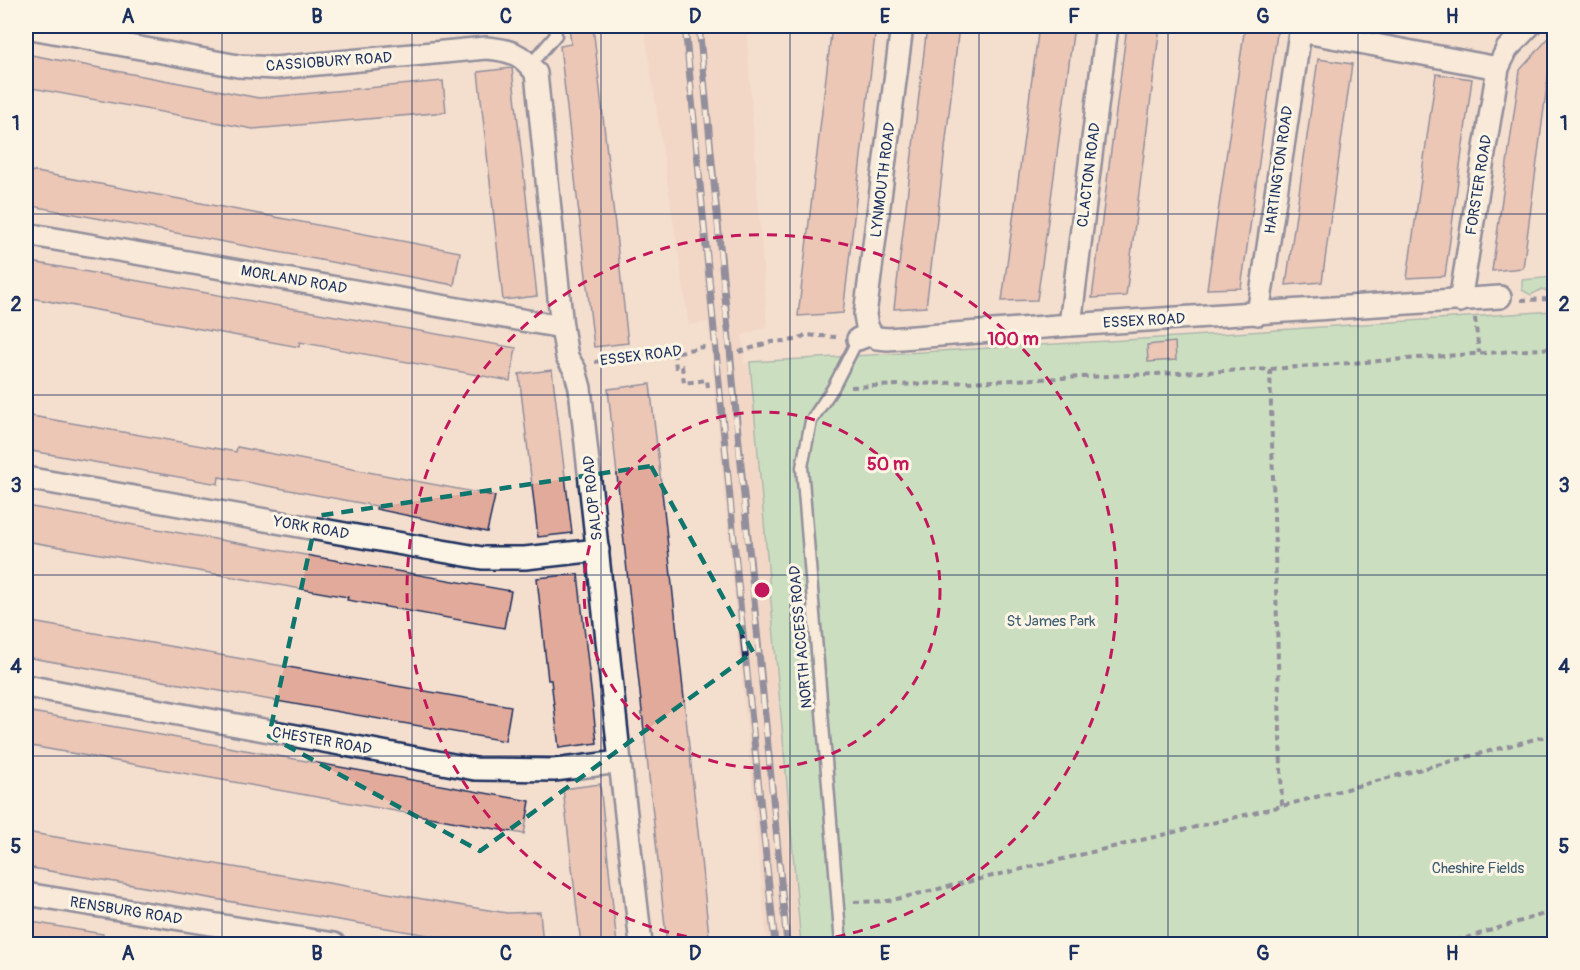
<svg xmlns="http://www.w3.org/2000/svg" width="1580" height="970" font-family="Pangolin,sans-serif">
	<style>
		.built { fill: #efcebe }
		.green { fill: #9ae1af; stroke: #5a8886; stroke-width: 1.5 }
		.building { fill: #e2aa9a; stroke: #1b2f5e; stroke-width: 1.5 }
		.lines { fill: none; stroke-linecap: round; stroke-linejoin: round }
		.service-casing { stroke: #1b2f5e; stroke-width: 15 }
		.minor-casing { stroke: #1b2f5e; stroke-width: 26 }
		.path { stroke: #1b2f5e; stroke-width: 4; stroke-dasharray: 6 4.5; stroke-linecap: butt }
		.service { stroke: #fcf5e5; stroke-width: 10 }
		.minor { stroke: #fcf5e5; stroke-width: 21 }
		.rail-casing { stroke: #1b2f5e; stroke-width: 7 }
		.rail { stroke: #fcf5e5; stroke-width: 4.5; stroke-dasharray: 14; stroke-linecap: butt }
		.marked { fill: none; stroke: #0f766e; stroke-width: 4.5; stroke-dasharray: 12 8; stroke-linejoin: round }
		.grid { fill: none; stroke: #1b2f5e; stroke-width: 1.5; stroke-opacity: 0.55 }
		.ring { fill: none; stroke: #c2185b; stroke-width: 3; stroke-dasharray: 10 8 }
		.labels { text-anchor: middle; dominant-baseline: central; stroke-width: 6; stroke-linejoin: round; paint-order: stroke }
		.street-label { font-size: 15px; fill: #1b2f5e; stroke: #fcf5e5 }
		.park-label { font-size: 15px; fill: #3b5c72; stroke: #fcf5e5 }
		.centre { fill: #c2185b; stroke: #fcf5e5; stroke-width: 3 }
		.ring-label { font-size: 18px; text-anchor: middle; font-weight: bold; fill: #c2185b; stroke: #fcf5e5; stroke-width: 6; stroke-linejoin: round; paint-order: stroke }
		.neatline { fill: none; stroke: #1b2f5e; stroke-width: 2 }
		.grid-label { font-size: 20px; text-anchor: middle; font-weight: bold; fill: #1b2f5e }
	</style>
	<rect width="100%" height="100%" fill="#f4dece"/>
	<filter id="ink" filterUnits="userSpaceOnUse"><feTurbulence type="fractalNoise" baseFrequency=".0167" numOctaves="2"/><feDisplacementMap in="SourceGraphic" scale="12" xChannelSelector="R" yChannelSelector="G"/><feConvolveMatrix kernelMatrix="1 2 1 2 8 2 1 2 1" color-interpolation-filters="sRGB"/></filter>
	<g filter="url(#ink)">
		<path class="built" d="M644,26H746L767,327L742,335L744,364L750,362L755,414L801,944H767L708,322L689,325Z"/>
		<g class="green">
			<path d="M1554,277V294L1542,289L1531,295L1522,290V280Z"/>
			<path d="M1554,311V944H801L750,362L1177,337Z"/>
		</g>
		<g class="building">
			<path d="M569,26H593L628,343L594,347L560,46L571,44Z"/>
			<path d="M832,26H876L843,313L798,316Z"/>
			<path d="M927,26H959L935,236L926,307L894,309Z"/>
			<path d="M1039,26H1074L1048,221L1037,300L1002,301Z"/>
			<path d="M1127,26H1160L1135,224L1126,296L1092,298Z"/>
			<path d="M1245,26H1278L1250,227L1241,288L1207,289Z"/>
			<path d="M1554,32L1523,268L1492,271L1520,70Z"/>
			<path d="M26,54L259,98L443,81L446,112L253,129L26,87Z"/>
			<path d="M1318,59L1352,64L1330,222L1322,282L1286,285Z"/>
			<path d="M512,68L537,296L503,300L478,72Z"/>
			<path d="M1436,74L1472,79L1445,276L1407,278Z"/>
			<path d="M26,170L460,252L454,285L26,205Z"/>
			<path d="M26,261L516,348L510,381L300,342L299,347L26,297Z"/>
			<path d="M1175,342L1176,360L1148,362L1147,345Z"/>
			<path d="M552,370L572,533L538,537L519,374Z"/>
			<path d="M650,384L665,519L710,945H667L629,590L608,389Z"/>
			<path d="M26,415L236,452L237,447L495,496L487,532L376,509L377,506L219,477L218,484L26,450Z"/>
			<path d="M26,506L511,591L504,628L347,600L348,597L26,541Z"/>
			<path d="M578,574L597,743L559,748L551,680H548L537,578Z"/>
			<path d="M26,621L511,706L505,741L26,657Z"/>
			<path d="M26,711L530,801L524,834L26,745Z"/>
			<path d="M600,784L617,945H581L563,789Z"/>
			<path d="M26,832L476,908L507,913L540,912L543,945H489L469,942L26,867Z"/>
			<path d="M26,921L103,934L102,945H26Z"/>
		</g>
		<g class="lines">
			<g class="service-casing">
				<g id="service">
					<path d="M530,65L556,35L555,26"/>
					<path d="M841,944L802,467L811,421L833,388L858,339"/>
				</g>
			</g>
			<g class="minor-casing">
				<g id="minor">
					<path d="M26,27L238,66L275,68L486,48C510,50 521,53 536,73L562,327L567,357L575,370L580,388L620,762L641,944"/>
					<path d="M1300,31L1498,68"/>
					<path d="M26,234L562,327"/>
					<path d="M1460,301L1498,68L1507,49L1529,26"/>
					<path d="M1258,314L1301,26"/>
					<path d="M1070,325L1107,26"/>
					<path d="M871,334L867,326L865,315L902,26"/>
					<path d="M858,339L871,334L877,338L888,339L1070,325L1500,297"/>
					<path d="M26,478L482,558H525L598,550"/>
					<path d="M26,686L475,769L554,770L620,762"/>
					<path d="M26,894L334,944"/>
				</g>
			</g>
			<g class="path">
				<path d="M1548,32L1554,39"/>
				<path d="M1521,300L1554,299"/>
				<path d="M1475,318L1479,353"/>
				<path d="M674,352L676,367L682,366L684,383L707,380L708,387"/>
				<path d="M739,352L771,342L797,340L805,335L836,337"/>
				<path d="M595,362L668,351C684,355 693,346 708,347"/>
				<path d="M1270,369L1282,806"/>
				<path d="M851,387L1270,369L1554,348"/>
				<path d="M854,902L888,901L1026,868L1282,806L1554,734"/>
				<path d="M1446,944L1554,911"/>
			</g>
			<use href="#service" class="service"/>
			<use href="#minor" class="minor"/>
			<g class="rail-casing">
				<g id="rail">
					<path d="M685,26L742,624L775,944"/>
					<path d="M699,26C727,332 757,638 787,944"/>
				</g>
			</g>
			<use href="#rail" class="rail"/>
		</g>
	</g>
	<path d="M0 0H1580V970H0ZM651,466L753,652L480,851L269,736L317,516Z" fill="#f4dece" fill-opacity=".55" fill-rule="evenodd"/>
	<path class="marked" d="M651,466L753,652L480,851L269,736L317,516Z"/>
	<path class="grid" d="M222,26V944M412,26V944M601,26V944M790,26V944M979,26V944M1168,26V944M1358,26V944M26,214H1554M26,395H1554M26,575H1554M26,756H1554"/>
	<g class="ring">
		<circle cx="762" cy="590" r="178"/>
		<path d="M740 944A355 355 0 1 1 784 944"/>
	</g>
	<g class="labels">
		<g class="street-label">
			<text transform="translate(329 62) rotate(-4)">CASSIOBURY ROAD</text>
			<text transform="translate(1279 170) rotate(-82)">HARTINGTON ROAD</text>
			<text transform="translate(1089 175) rotate(-83)">CLACTON ROAD</text>
			<text transform="translate(883 180) rotate(-83)">LYNMOUTH ROAD</text>
			<text transform="translate(1479 185) rotate(-81)">FORSTER ROAD</text>
			<text transform="translate(294 280) rotate(10)">MORLAND ROAD</text>
			<text transform="translate(1144 321) rotate(-3)">ESSEX ROAD</text>
			<text transform="translate(641 356) rotate(-7)">ESSEX ROAD</text>
			<text transform="translate(593 498) rotate(-96)">SALOP ROAD</text>
			<text transform="translate(311 528) rotate(10)">YORK ROAD</text>
			<text transform="translate(801 637) rotate(-95)">NORTH ACCESS ROAD</text>
			<text transform="translate(322 741) rotate(10)">CHESTER ROAD</text>
			<text transform="translate(126 911) rotate(9)">RENSBURG ROAD</text>
		</g>
		<g class="park-label">
			<text x="1051" y="621">St James Park</text>
			<text x="1478" y="868">Cheshire Fields</text>
		</g>
	</g>
	<circle cx="762" cy="590" r="9" class="centre"/>
	<g class="ring-label">
		<text x="1013" y="345">100 m</text>
		<text x="888" y="470">50 m</text>
	</g>
	<rect width="1580" height="970" fill="none" stroke="#fcf5e5" stroke-width="66"/>
	<rect x="33" y="33" width="1514" height="904" class="neatline"/>
	<g class="grid-label">
		<text x="128" y="23">A</text>
		<text x="317" y="23">B</text>
		<text x="506" y="23">C</text>
		<text x="695" y="23">D</text>
		<text x="885" y="23">E</text>
		<text x="1074" y="23">F</text>
		<text x="1263" y="23">G</text>
		<text x="1452" y="23">H</text>
		<text x="16" y="130">1</text>
		<text x="1564" y="130">1</text>
		<text x="16" y="311">2</text>
		<text x="1564" y="311">2</text>
		<text x="16" y="492">3</text>
		<text x="1564" y="492">3</text>
		<text x="16" y="673">4</text>
		<text x="1564" y="673">4</text>
		<text x="16" y="853">5</text>
		<text x="1564" y="853">5</text>
		<text x="128" y="960">A</text>
		<text x="317" y="960">B</text>
		<text x="506" y="960">C</text>
		<text x="695" y="960">D</text>
		<text x="885" y="960">E</text>
		<text x="1074" y="960">F</text>
		<text x="1263" y="960">G</text>
		<text x="1452" y="960">H</text>
	</g>
</svg>
